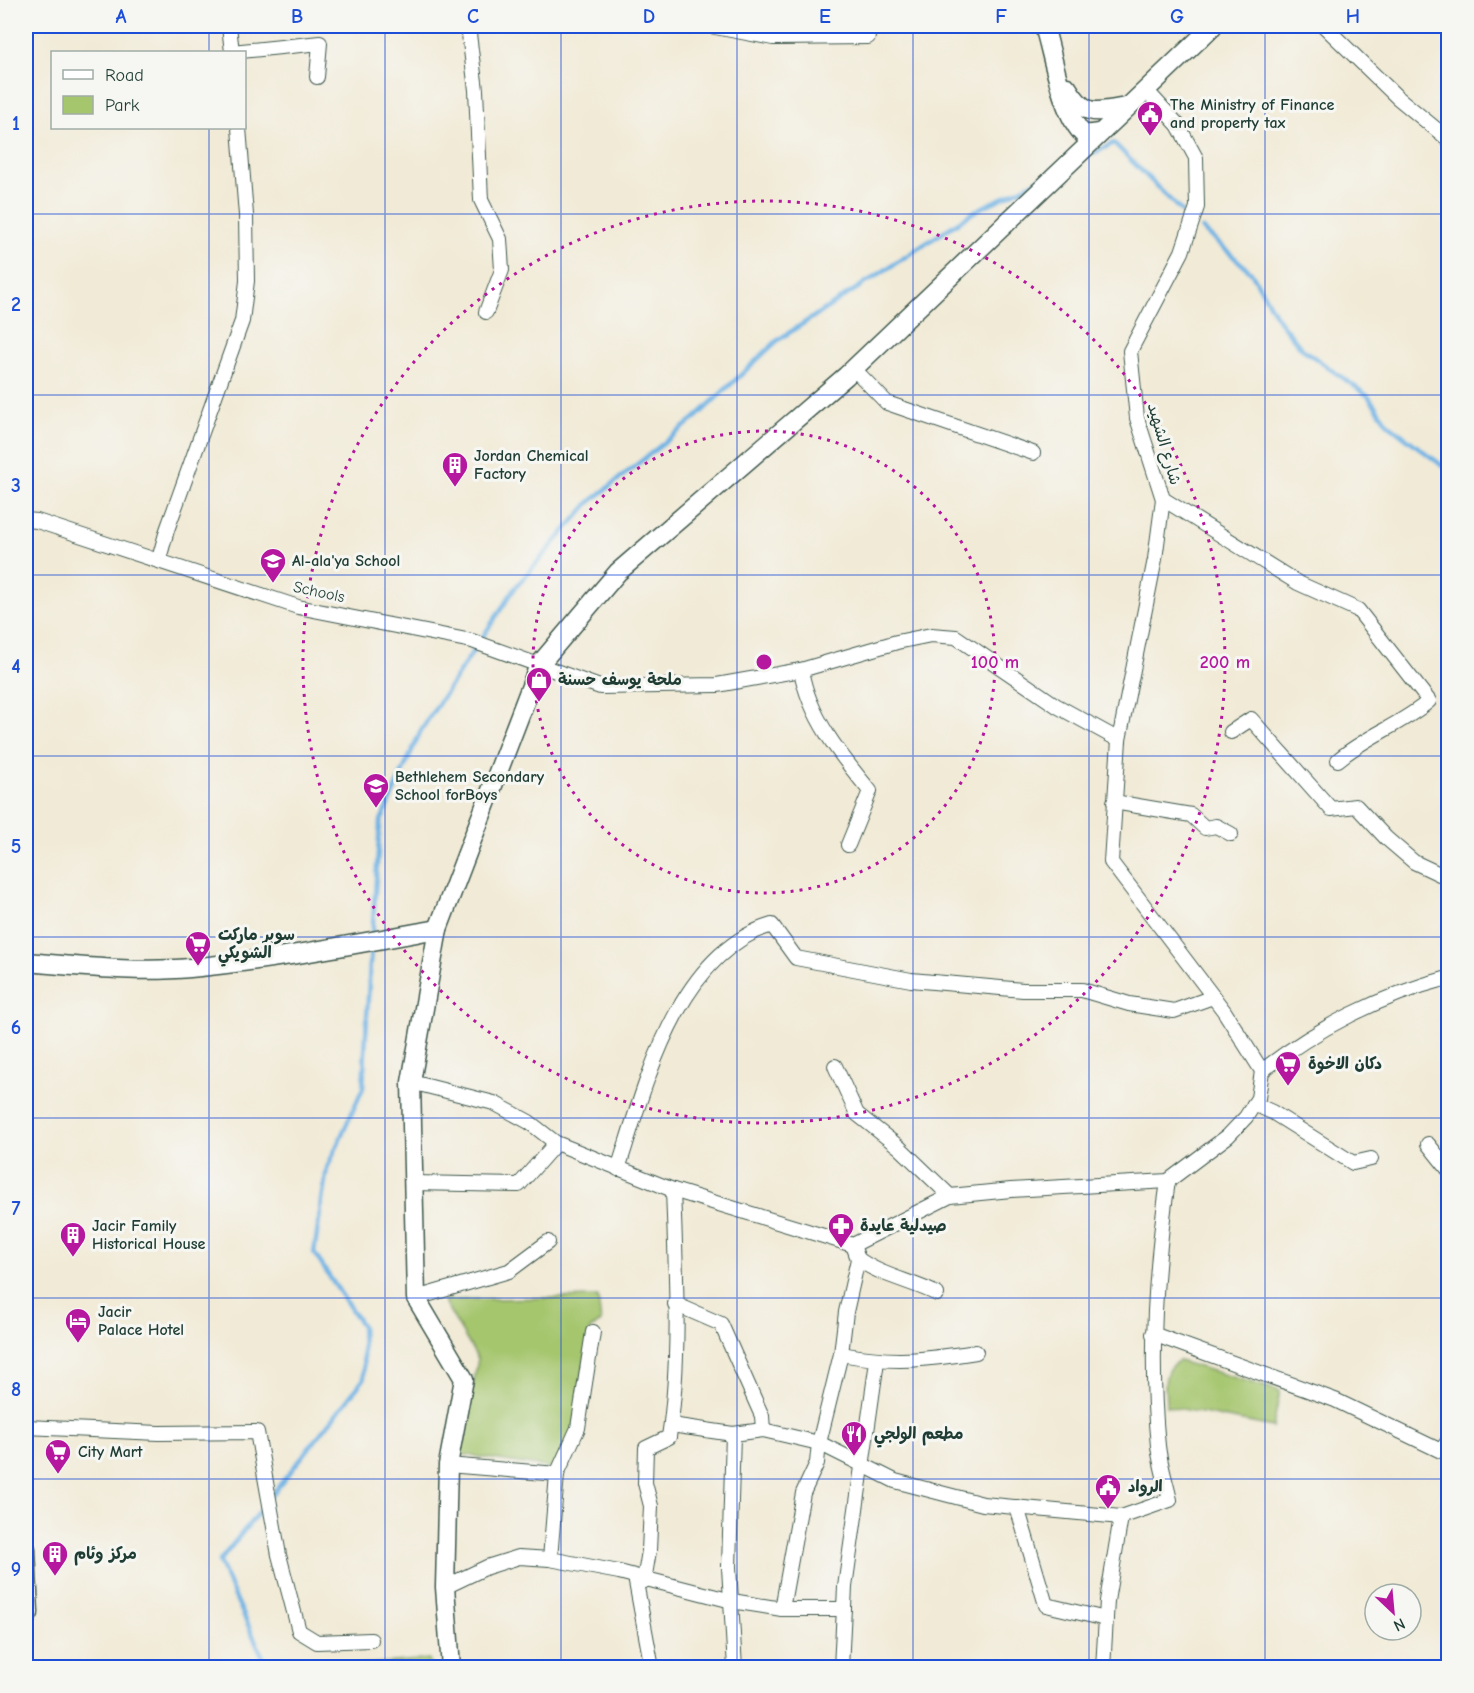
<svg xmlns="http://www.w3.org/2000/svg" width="1474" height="1693" font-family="'Comic Neue','Playpen Sans Arabic',sans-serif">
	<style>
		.green { fill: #a6c66e; stroke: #628251; stroke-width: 1.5 }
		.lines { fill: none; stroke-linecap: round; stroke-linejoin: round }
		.stream { stroke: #6fb3e4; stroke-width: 4.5 }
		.street-casing { stroke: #3e574c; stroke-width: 16 }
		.secondary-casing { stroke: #3e574c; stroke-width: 21 }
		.street { stroke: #fff; stroke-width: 14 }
		.secondary { stroke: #fff; stroke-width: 18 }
		.grid { fill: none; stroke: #1d4ed8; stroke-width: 1.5; stroke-opacity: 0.55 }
		.ring { fill: none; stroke: #b5179e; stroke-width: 3; stroke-dasharray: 3 6 }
		.labels { text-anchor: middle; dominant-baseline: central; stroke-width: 6; stroke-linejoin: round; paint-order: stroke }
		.poi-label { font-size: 16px; font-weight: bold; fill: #1f3d34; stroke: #f6f6f2; text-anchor: start }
		.street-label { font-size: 16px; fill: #1f3d34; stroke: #f6f6f2 }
		.centre { fill: #b5179e; stroke: #f6f6f2; stroke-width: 3 }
		.ring-label { font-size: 18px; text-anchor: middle; font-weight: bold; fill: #b5179e; stroke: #f6f6f2; stroke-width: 6; stroke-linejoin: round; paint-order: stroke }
		.neatline { fill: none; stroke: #1d4ed8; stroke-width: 2 }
		.grid-label { font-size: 20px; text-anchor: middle; font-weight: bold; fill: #1d4ed8 }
	</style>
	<rect width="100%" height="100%" fill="#f6f6f2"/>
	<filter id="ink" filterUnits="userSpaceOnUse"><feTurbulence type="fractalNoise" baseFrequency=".0167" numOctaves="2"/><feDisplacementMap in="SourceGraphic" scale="12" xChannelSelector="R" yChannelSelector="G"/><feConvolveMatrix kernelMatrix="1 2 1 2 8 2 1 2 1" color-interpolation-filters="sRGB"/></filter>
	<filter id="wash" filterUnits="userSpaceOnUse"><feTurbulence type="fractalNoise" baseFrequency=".008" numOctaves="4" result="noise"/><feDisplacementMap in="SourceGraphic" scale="24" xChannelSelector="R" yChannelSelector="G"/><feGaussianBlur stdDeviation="1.35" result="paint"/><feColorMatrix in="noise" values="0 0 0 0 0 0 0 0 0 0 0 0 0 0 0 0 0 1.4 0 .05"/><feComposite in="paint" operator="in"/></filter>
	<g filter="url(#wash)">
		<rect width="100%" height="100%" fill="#f1ead6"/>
		<g class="green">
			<path d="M598,1297L601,1322L590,1329L574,1430L552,1468L460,1454L478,1359L443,1300Z"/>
			<path d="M1179,1361L1280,1391L1273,1427L1166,1406C1166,1388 1160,1370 1179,1361Z"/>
			<path d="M429,1659L431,1667H332Z"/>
		</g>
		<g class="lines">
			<g class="stream">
				<path d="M1088,156L1114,143L1182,212"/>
				<path d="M1202,229L1251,272L1277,318L1301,348L1368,396L1388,424L1448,470"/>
				<path d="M372,937L380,823L421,730L515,588L590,502L695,418L778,340L977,210L1043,178"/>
				<path d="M271,1496L364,1379L362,1326L314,1253L327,1168L363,1088L371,945"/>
				<path d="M266,1503L219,1562L268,1668"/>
			</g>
		</g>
	</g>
	<g filter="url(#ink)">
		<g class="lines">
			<g class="street-casing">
				<g id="street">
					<path d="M229,26L232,52"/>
					<path d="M468,26L476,90L481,200L500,239L502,270L486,312"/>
					<path d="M710,26L773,38L868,37"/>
					<path d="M1324,26L1397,97L1448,139"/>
					<path d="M232,52L320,43L317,77"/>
					<path d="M1146,90L1178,125L1196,158L1197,207L1182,252L1130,351L1137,418L1163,499L1298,583L1358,610L1429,701C1401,725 1366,736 1338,760"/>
					<path d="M854,369L887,403L1033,453"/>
					<path d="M26,520L37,521L298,607L472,641L600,687L717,685L801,670L897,642L931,635L956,637L1057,706L1119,740"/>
					<path d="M159,559L167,530L242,321L247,281L246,215L239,128"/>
					<path d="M801,670C809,717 841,756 870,791L848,845"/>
					<path d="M1231,732L1251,719L1331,809L1356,806L1386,838L1414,862L1448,878"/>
					<path d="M1114,802L1191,815L1205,828L1216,826L1231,834"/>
					<path d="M835,1066L857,1114L899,1147L950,1196"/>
					<path d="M1262,1071C1315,1029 1382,995 1448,978"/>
					<path d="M411,1082L494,1103L529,1122L556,1143L673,1190L853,1245L950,1196L1011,1190L1168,1181L1228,1136L1246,1117L1258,1098L1262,1071L1224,1011L1111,862L1119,740L1155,559L1163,499"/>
					<path d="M1254,1104L1272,1112L1353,1163L1371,1159"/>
					<path d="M1428,1144L1448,1169"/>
					<path d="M618,1169C645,1086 677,953 772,925L796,958L911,980L1023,990H1082L1129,1004L1174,1011L1213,997"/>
					<path d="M413,1183L519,1185L556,1143"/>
					<path d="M858,1259C881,1276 912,1281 937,1294"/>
					<path d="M416,1298L509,1271L548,1242"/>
					<path d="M675,1304L721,1324L762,1416L763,1430"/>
					<path d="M1153,1334L1335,1400L1441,1451L1448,1441"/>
					<path d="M841,1354L846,1312L858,1259L853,1245"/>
					<path d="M671,1425L733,1434L763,1430L819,1443L895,1481L983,1504L1121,1517L1170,1500C1166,1482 1160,1464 1158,1446C1149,1357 1155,1269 1168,1181"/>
					<path d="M26,1427L159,1433L257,1432L279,1555L299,1631L317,1642L371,1640"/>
					<path d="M733,1434L729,1567L735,1668"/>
					<path d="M448,1465L557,1474"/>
					<path d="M1017,1507L1046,1605L1106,1619"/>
					<path d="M550,1559L557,1474L578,1428L593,1332"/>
					<path d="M635,1577L652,1668"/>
					<path d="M644,1581L649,1551L651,1506L645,1483L646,1448L669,1437C681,1356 676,1272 673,1190"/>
					<path d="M445,1587L487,1567L519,1557L550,1559L619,1572L732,1601L782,1609H844"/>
					<path d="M782,1609L803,1493L817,1463L819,1443L841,1354C895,1364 923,1360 976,1352"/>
					<path d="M841,1668L845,1587L877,1361"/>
					<path d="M1103,1668L1107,1601L1121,1517"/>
				</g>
			</g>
			<g class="secondary-casing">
				<g id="secondary">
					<path d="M1044,26C1053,55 1062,115 1084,135L1099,133"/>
					<path d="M1067,87C1085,117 1094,113 1126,107"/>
					<path d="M26,962C79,966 136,973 190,968C273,960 356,944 438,929"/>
					<path d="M26,1549L29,1613L26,1618"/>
					<path d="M451,1668L445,1587L448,1465L464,1379L416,1298L411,1082L438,929L539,665L618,572L846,376L1213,26"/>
				</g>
			</g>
			<use href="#street" class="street"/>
			<use href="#secondary" class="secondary"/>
		</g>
	</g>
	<path class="grid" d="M209,26V52M385,26V1668M561,26V1668M737,26V1668M913,26V1668M1089,26V1668M1265,26V1668M209,128V1668M26,214H1448M26,395H1448M26,575H1448M26,756H1448M26,937H1448M26,1118H1448M26,1298H1448M26,1479H1448"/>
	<g class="ring">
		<circle cx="764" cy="662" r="231"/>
		<circle cx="764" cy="662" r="461"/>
	</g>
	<defs>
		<g id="civic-pin" transform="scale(1.35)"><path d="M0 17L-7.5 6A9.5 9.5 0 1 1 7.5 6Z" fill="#b5179e" stroke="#f6f6f2"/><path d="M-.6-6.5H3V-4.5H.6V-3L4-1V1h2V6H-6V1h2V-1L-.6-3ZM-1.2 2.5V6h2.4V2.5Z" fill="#fff"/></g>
		<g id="building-pin" transform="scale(1.35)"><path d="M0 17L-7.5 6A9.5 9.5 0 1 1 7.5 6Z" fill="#b5179e" stroke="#f6f6f2"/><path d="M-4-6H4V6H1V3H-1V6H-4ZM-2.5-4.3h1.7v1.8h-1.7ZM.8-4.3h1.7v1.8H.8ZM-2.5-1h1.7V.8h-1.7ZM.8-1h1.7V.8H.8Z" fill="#fff"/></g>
		<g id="school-pin" transform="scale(1.35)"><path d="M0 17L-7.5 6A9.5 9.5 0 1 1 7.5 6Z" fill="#b5179e" stroke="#f6f6f2"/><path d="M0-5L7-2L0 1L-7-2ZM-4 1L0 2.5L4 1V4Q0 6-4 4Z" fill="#fff"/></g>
		<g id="shop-pin" transform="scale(1.35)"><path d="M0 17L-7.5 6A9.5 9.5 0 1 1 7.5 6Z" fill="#b5179e" stroke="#f6f6f2"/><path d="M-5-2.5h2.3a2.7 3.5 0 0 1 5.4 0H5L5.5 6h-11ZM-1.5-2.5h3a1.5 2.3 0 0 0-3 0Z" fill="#fff"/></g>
		<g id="supermarket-pin" transform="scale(1.35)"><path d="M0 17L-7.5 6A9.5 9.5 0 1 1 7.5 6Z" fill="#b5179e" stroke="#f6f6f2"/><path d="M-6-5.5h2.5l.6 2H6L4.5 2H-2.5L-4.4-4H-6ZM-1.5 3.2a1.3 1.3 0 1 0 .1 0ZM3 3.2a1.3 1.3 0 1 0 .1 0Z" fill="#fff"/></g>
		<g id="pharmacy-pin" transform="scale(1.35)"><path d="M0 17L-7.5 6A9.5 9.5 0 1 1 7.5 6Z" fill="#b5179e" stroke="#f6f6f2"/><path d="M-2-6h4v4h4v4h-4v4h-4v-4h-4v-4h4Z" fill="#fff"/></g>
		<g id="hotel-pin" transform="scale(1.35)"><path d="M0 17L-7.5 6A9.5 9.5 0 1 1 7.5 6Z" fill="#b5179e" stroke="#f6f6f2"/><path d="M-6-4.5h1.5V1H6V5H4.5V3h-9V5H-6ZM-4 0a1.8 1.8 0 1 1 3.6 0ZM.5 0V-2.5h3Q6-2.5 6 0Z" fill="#fff"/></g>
		<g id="restaurant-pin" transform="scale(1.35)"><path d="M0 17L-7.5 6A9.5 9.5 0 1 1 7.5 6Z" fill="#b5179e" stroke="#f6f6f2"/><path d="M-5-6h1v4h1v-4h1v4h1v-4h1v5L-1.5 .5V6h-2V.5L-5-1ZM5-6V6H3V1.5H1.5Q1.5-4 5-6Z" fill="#fff"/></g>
	</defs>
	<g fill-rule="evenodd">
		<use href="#civic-pin" x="1150" y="114"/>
		<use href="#building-pin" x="455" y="465"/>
		<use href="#school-pin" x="273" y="561"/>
		<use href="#shop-pin" x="539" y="680"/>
		<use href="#school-pin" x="376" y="786"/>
		<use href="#supermarket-pin" x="198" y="944"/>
		<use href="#supermarket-pin" x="1288" y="1064"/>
		<use href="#pharmacy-pin" x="841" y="1226"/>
		<use href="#building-pin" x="73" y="1235"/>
		<use href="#hotel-pin" x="78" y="1321"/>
		<use href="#restaurant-pin" x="854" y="1434"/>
		<use href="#supermarket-pin" x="58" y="1452"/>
		<use href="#civic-pin" x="1108" y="1487"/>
		<use href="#building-pin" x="55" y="1554"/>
	</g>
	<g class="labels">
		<g class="poi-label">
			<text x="1170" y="105">The Ministry of Finance<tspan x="1170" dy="18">and property tax</tspan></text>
			<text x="474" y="456">Jordan Chemical<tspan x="474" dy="18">Factory</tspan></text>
			<text x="292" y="561">Al-ala'ya School</text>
			<text x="558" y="680">ملحة يوسف حسنة</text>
			<text x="395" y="777">Bethlehem Secondary<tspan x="395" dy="18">School forBoys</tspan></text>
			<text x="218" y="935">سوبر ماركت<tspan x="218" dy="18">الشويكي</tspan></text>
			<text x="1308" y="1064">دكان الاخوة</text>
			<text x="92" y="1226">Jacir Family<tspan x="92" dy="18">Historical House</tspan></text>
			<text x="860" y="1226">صيدلية عايدة</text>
			<text x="98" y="1312">Jacir<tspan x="98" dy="18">Palace Hotel</tspan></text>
			<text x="874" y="1434">مطعم الولجي</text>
			<text x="78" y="1452">City Mart</text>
			<text x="1128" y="1487">الرواد</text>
			<text x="74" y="1554">مركز وئام</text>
		</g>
		<g class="street-label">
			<text transform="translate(1164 444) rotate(74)">شارع الشهيد</text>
			<text transform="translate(319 592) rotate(12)">Schools</text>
		</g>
	</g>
	<circle cx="764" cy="662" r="9" class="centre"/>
	<g class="ring-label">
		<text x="995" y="668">100 m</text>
		<text x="1225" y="668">200 m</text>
	</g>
	<rect width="1474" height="1693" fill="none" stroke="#f6f6f2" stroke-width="66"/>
	<rect x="51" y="51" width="195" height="78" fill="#f6f6f2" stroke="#a0aca6" stroke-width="1.5"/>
	<rect x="63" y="70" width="30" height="9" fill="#ffffff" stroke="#a0aca6" stroke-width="1.5"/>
	<text x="105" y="81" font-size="18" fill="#1f3d34">Road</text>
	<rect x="63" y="96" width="30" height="18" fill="#a6c66e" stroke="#a0aca6" stroke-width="1.5"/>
	<text x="105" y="111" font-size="18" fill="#1f3d34">Park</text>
	<g transform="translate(1393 1612) rotate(154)"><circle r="28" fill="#f6f6f2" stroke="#a0aca6" stroke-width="1.5"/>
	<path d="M0-4.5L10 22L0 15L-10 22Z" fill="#b5179e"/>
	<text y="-9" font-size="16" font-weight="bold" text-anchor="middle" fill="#1f3d34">N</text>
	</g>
	<rect x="33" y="33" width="1408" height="1627" class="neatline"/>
	<g class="grid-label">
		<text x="121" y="23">A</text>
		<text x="297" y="23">B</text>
		<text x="473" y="23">C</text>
		<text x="649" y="23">D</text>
		<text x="825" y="23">E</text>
		<text x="1001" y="23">F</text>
		<text x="1177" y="23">G</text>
		<text x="1353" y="23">H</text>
		<text x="16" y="130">1</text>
		<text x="16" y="311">2</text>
		<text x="16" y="492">3</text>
		<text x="16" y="673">4</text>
		<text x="16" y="853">5</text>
		<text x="16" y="1034">6</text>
		<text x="16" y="1215">7</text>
		<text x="16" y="1396">8</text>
		<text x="16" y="1576">9</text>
	</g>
</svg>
